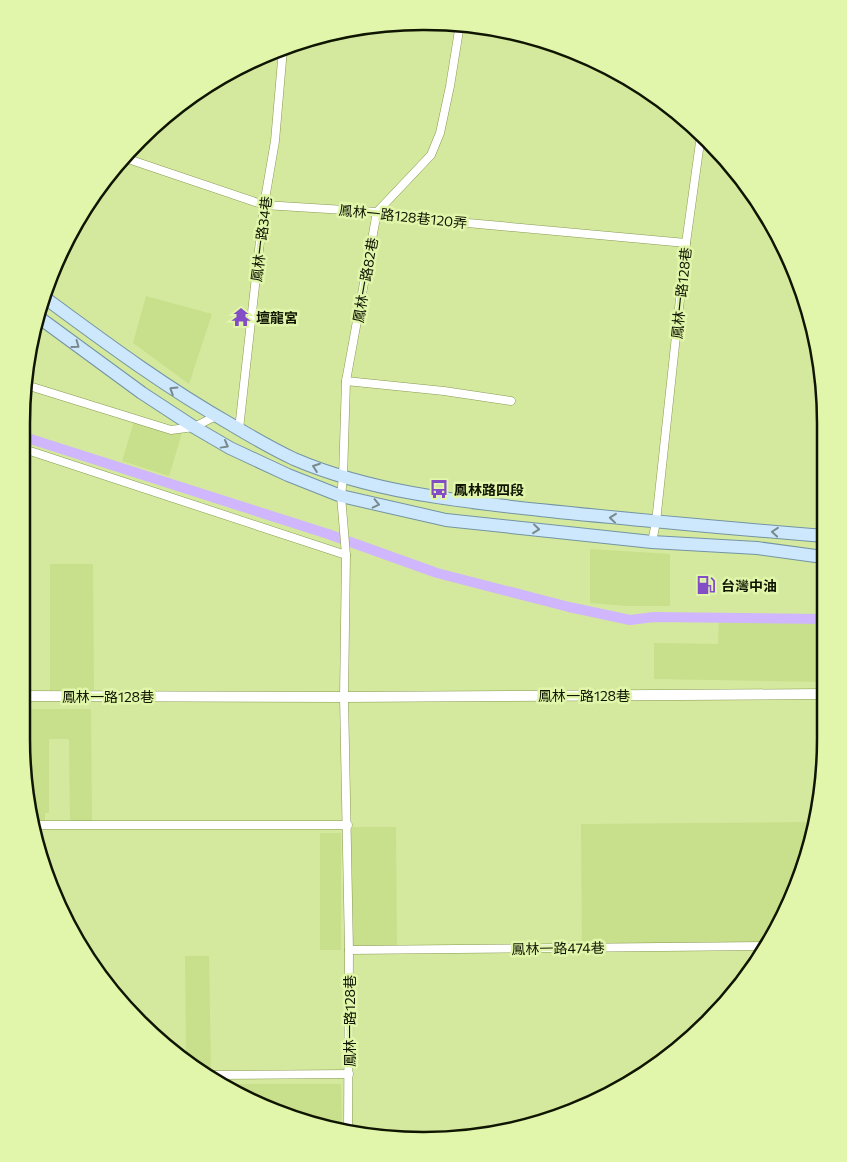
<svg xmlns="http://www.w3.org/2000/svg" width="847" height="1162" font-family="Commissioner,'Noto Sans TC',sans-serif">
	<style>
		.built { fill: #c8df8c }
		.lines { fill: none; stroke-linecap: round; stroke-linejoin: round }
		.canal { stroke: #d0b6fc; stroke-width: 10 }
		.minor-casing { stroke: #889a53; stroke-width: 9 }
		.tertiary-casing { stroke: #889a53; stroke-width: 11 }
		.primary-casing { stroke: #7494a3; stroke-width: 14 }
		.minor { stroke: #fff; stroke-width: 8 }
		.tertiary { stroke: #fff; stroke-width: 10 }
		.primary { stroke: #cde8fd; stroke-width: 12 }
		.oneway { stroke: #78898b }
		.labels { text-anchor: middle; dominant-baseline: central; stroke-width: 5; stroke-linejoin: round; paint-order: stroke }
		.street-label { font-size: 14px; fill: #0f1500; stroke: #e1f6ab }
		.poi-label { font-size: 14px; font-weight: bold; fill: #0f1500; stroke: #e1f6ab; text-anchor: start }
		.rim { fill: none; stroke: #0f1500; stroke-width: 2.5 }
	</style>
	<rect width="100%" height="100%" fill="#d4e99e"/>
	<g class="built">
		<path d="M146,296L212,314L189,384L133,343Z"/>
		<path d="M135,418L182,433L169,476L122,461Z"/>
		<path d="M590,549L670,554V606H627L590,603Z"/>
		<path d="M50,564H93L94,690H50Z"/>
		<path d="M719,617L824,622V682L654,679V643L718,644Z"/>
		<path d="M27,709H91L92,821H70L69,739H49V813H45V821H32L28,787Z"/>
		<path d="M809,822L810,849L772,939L768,945L582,946L581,824Z"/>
		<path d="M351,827H396L397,947H351Z"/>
		<rect x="320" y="833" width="21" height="117"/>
		<path d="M185,956H209L211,1074H208L186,1060Z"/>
		<path d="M223,1084H341L342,1132L246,1099Z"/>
	</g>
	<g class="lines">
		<path class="canal" d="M21,436L328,534L437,573L569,607L630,620L654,617L824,619"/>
		<g class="minor-casing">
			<g id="minor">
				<path d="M128,159L264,205L377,212L435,220L686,243"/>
				<path d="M346,381L444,391L511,401"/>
				<path d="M26,385L171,430L194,427L216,416"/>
				<path d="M239,429L264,205L275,141L283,49"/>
				<path d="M21,448L346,555"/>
				<path d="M652,542L656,522L686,243L701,135"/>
				<path d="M33,825H348"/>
				<path d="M349,950L768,946"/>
				<path d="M210,1075L349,1074"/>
				<path d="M348,1133L349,950L344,697L346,555L341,496L343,477L346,381L377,212L431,155L440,133L450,86L460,24"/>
			</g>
		</g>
		<g class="tertiary-casing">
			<path id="tertiary" d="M21,696L344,697L824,694"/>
		</g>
		<g class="primary-casing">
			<g id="primary">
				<path d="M45,298C106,343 165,387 232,425C252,437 273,449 294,459C371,492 457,501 540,510C634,520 729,528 823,536"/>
				<path d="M37,316L142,393L194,427L230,448L288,475L341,496L446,520L652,542L757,548L823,557"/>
			</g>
		</g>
		<use href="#minor" class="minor"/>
		<use href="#tertiary" class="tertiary"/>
		<use href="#primary" class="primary"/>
	</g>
	<defs><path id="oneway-chevron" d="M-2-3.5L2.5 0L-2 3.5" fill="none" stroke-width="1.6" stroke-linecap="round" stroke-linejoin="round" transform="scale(1.25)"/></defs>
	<g class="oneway">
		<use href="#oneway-chevron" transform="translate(76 345) rotate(36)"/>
		<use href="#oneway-chevron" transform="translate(173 390) rotate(-148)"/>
		<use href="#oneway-chevron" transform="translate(225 445) rotate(29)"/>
		<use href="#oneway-chevron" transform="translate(316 467) rotate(-160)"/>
		<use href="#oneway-chevron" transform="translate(376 504) rotate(13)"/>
		<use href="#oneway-chevron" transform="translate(613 518) rotate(-174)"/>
		<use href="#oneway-chevron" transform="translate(536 529) rotate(6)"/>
		<use href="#oneway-chevron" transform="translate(775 532) rotate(-175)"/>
	</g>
	<defs>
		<g id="temple-bare" transform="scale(1.5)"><path d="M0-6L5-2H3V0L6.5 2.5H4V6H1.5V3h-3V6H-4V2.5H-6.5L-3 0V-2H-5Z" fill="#824dc5" stroke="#e1f6ab" stroke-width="2.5" paint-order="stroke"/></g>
		<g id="bus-bare" transform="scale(1.5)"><path d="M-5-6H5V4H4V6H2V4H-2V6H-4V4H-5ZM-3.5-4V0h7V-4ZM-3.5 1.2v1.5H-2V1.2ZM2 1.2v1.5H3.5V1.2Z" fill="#824dc5" stroke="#e1f6ab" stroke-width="2.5" paint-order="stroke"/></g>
		<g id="fuel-bare" transform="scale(1.5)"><path d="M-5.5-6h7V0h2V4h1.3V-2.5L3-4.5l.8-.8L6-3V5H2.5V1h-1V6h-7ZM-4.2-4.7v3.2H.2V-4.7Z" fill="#824dc5" stroke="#e1f6ab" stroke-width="2.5" paint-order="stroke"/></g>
	</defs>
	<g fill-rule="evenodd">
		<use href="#temple-bare" x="241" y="317"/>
		<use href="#bus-bare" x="439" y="489"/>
		<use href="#fuel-bare" x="706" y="585"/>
	</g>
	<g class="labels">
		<g class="street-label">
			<text transform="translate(403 216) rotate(6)">鳳林一路128巷120弄</text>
			<text transform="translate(261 239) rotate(-83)">鳳林一路34巷</text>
			<text transform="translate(365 280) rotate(-80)">鳳林一路82巷</text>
			<text transform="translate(681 293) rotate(-84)">鳳林一路128巷</text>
			<text x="584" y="695">鳳林一路128巷</text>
			<text x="108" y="696">鳳林一路128巷</text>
			<text transform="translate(558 948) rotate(-1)">鳳林一路474巷</text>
			<text transform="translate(349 1021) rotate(-90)">鳳林一路128巷</text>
		</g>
		<g class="poi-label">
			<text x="256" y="317">壇龍宮</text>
			<text x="454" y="489">鳳林路四段</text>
			<text x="721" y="585">台灣中油</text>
		</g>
	</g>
	<path d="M0 0H847V1162H0ZM423 30H424A393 393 0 0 1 817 423V739A393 393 0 0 1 424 1132H423A393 393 0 0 1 30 739V423A393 393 0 0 1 423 30Z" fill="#e1f6ab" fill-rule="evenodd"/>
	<path class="rim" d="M423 30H424A393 393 0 0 1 817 423V739A393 393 0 0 1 424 1132H423A393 393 0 0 1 30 739V423A393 393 0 0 1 423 30Z"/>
</svg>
